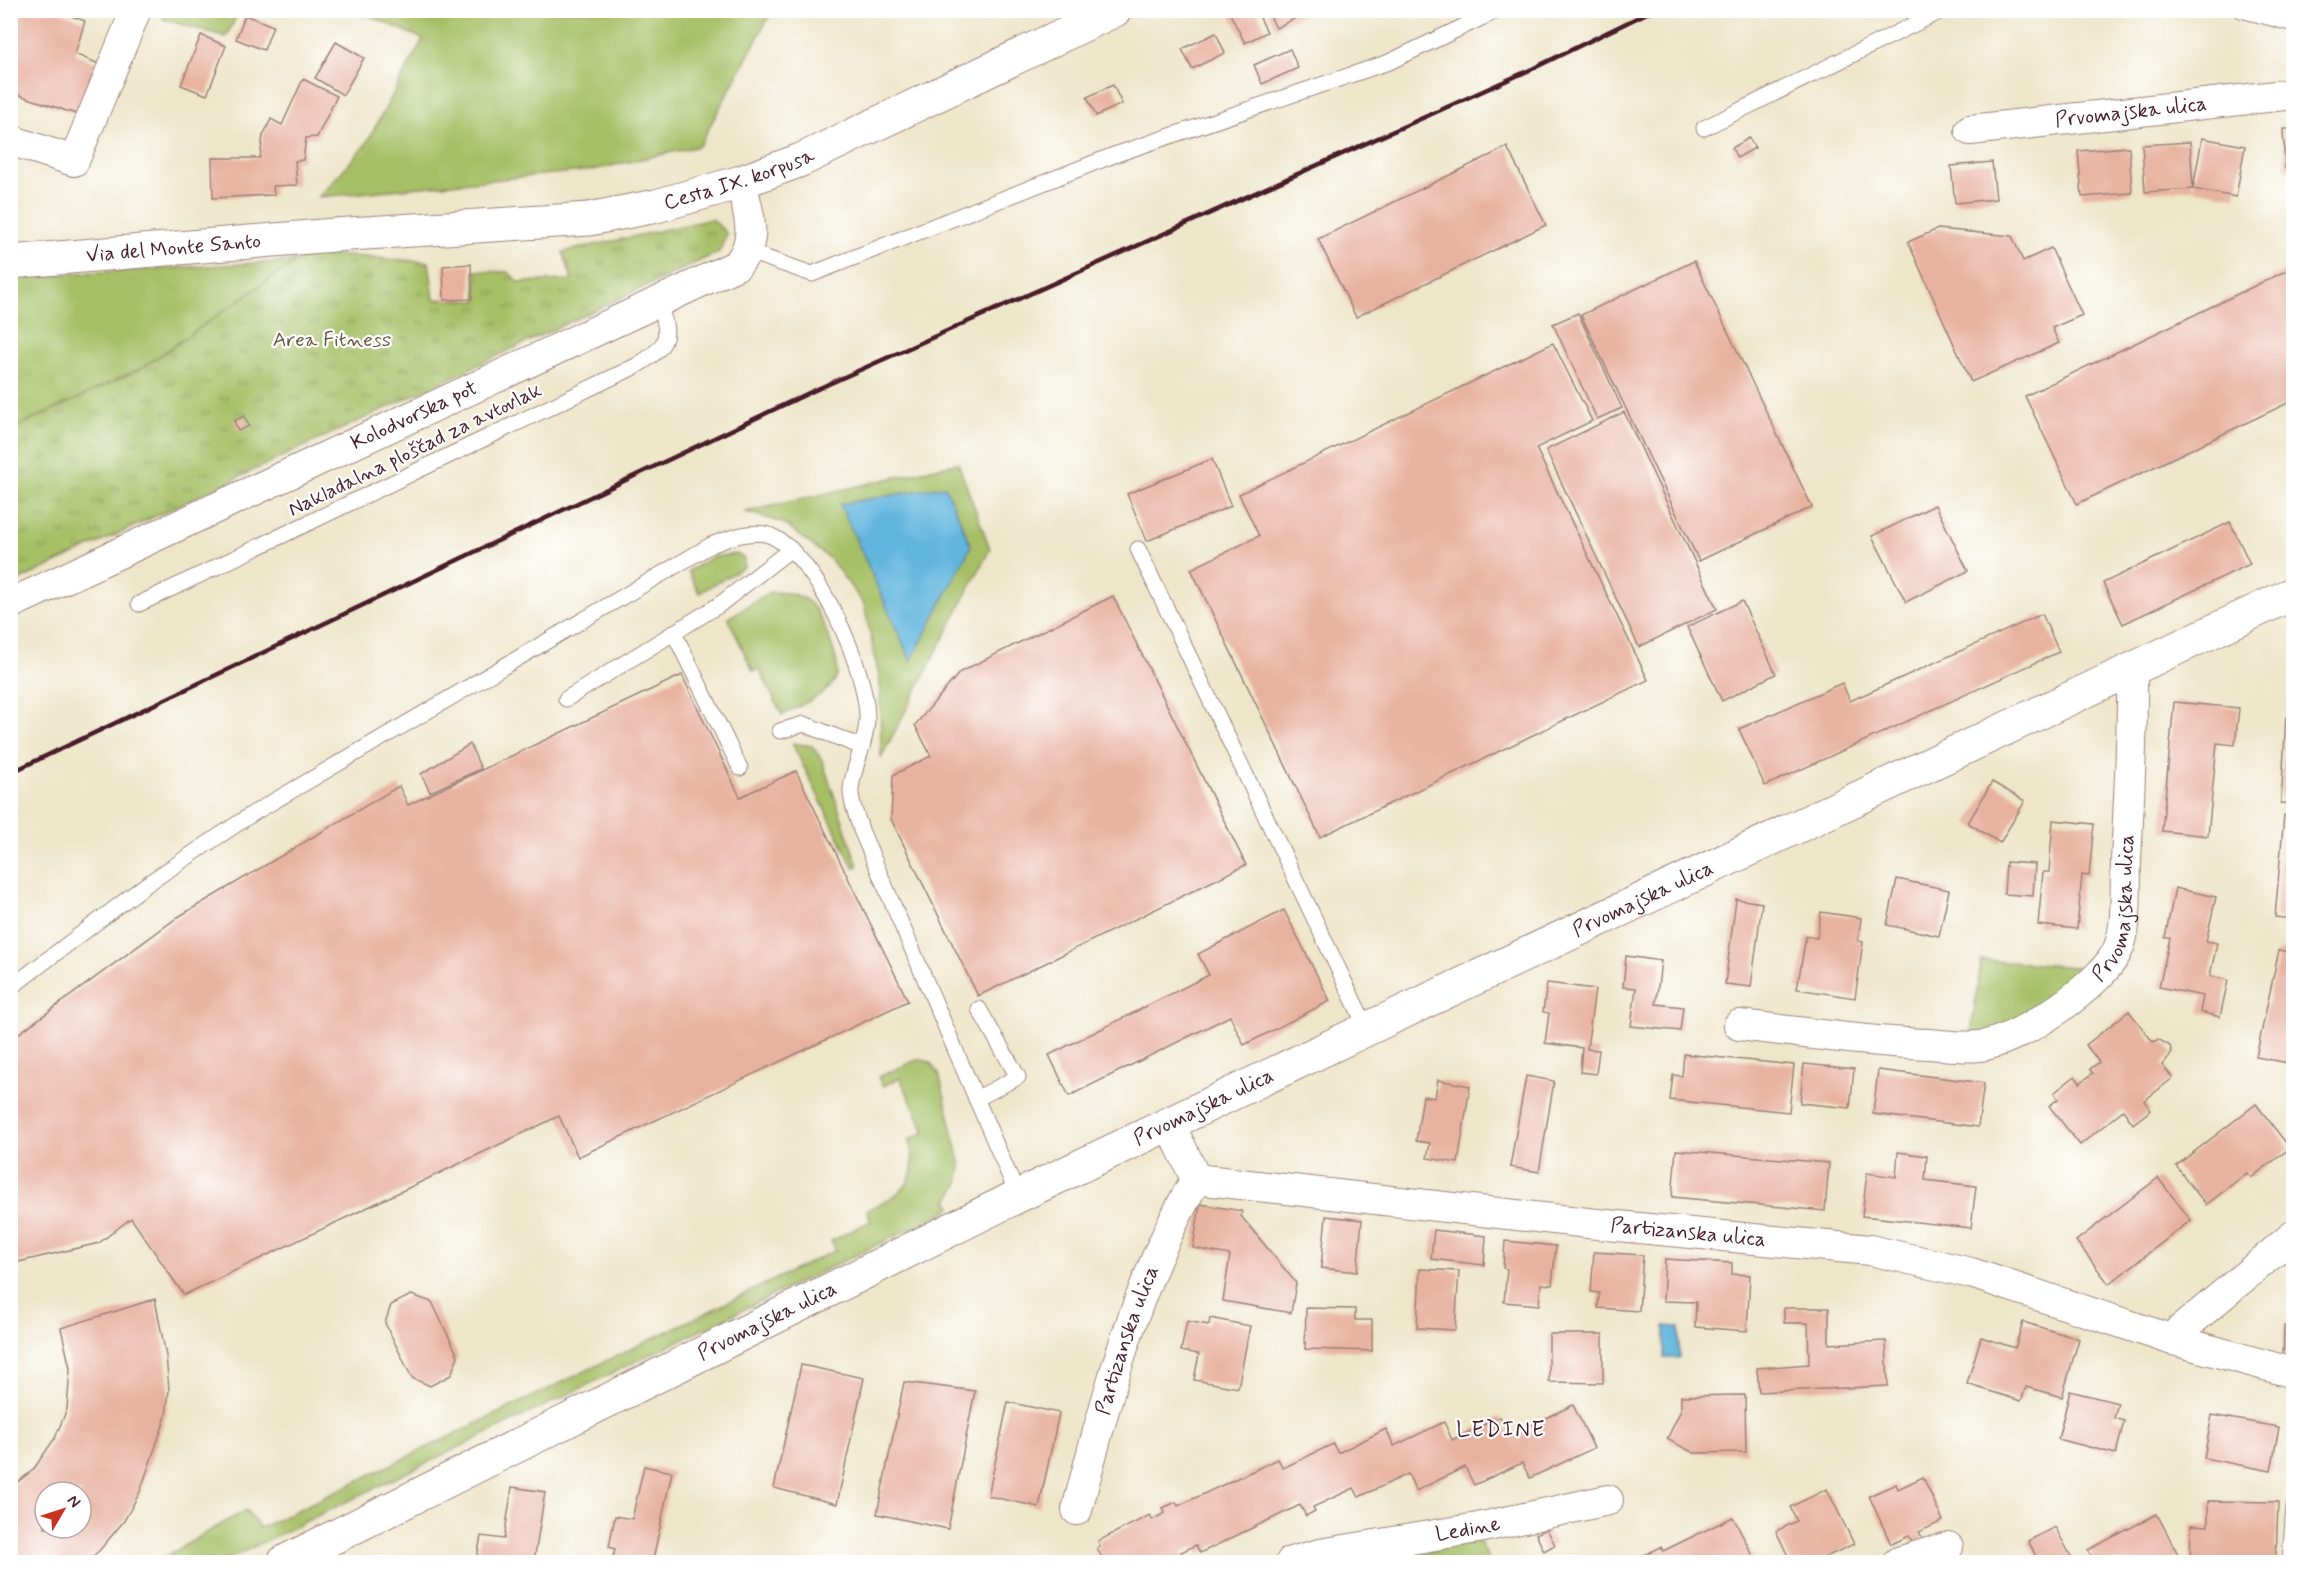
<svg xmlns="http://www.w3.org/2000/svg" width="2304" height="1573" font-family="Mynerve,sans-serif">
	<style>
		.green { fill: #a6bf65; stroke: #786f48; stroke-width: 1.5 }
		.park { fill: url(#park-tufts); stroke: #786f48; stroke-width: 1.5 }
		.water { fill: #62b6de; stroke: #566a84; stroke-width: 1.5 }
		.building { fill: #e8b2a0; fill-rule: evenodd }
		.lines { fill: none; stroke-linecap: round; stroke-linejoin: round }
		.service-casing { stroke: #9c827a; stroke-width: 17 }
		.minor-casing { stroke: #9c827a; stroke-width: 32 }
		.tertiary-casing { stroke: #9c827a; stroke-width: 35 }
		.secondary-casing { stroke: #9c827a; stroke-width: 35 }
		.service { stroke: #fff; stroke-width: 15 }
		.minor { stroke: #fff; stroke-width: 30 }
		.tertiary { stroke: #fff; stroke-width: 33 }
		.secondary { stroke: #fff; stroke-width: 33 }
		.rail { stroke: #4a1f2b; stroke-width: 4.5 }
		.labels { text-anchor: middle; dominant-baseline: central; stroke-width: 4.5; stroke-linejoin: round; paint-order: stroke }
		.street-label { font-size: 21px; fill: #4a1f2b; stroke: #fff }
		.park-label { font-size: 21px; fill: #6a573f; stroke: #fff }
		.neighbourhood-label { font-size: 22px; letter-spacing: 1.5px; fill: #4a1f2b; stroke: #fff }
	</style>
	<defs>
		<pattern id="park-tufts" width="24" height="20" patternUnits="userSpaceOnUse" patternTransform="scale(1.5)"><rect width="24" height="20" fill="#a6bf65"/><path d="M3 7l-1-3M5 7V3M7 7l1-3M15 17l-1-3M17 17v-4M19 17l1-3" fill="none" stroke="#899b53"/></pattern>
	</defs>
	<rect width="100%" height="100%" fill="#fff"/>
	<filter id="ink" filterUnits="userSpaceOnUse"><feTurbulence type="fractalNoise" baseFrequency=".0167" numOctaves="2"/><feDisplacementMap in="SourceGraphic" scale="12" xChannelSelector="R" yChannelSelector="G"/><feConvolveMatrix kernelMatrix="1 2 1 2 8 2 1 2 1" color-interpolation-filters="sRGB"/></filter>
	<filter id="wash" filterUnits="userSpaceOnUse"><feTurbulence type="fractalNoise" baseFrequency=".008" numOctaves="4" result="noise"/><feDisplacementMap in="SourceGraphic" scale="24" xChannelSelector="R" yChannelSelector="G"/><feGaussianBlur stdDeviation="1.35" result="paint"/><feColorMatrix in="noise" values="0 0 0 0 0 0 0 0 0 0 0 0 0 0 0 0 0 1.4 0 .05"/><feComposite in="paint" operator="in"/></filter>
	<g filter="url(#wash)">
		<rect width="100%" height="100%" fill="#eee6c9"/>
		<g class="green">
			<path d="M167,10H239V11L226,37L163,19Z"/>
			<path d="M359,11H772L699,146L593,170L319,197L366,144L423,39Z"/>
			<path d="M296,261L142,368L11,430L10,277Z"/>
			<path d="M958,463L990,549L881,758L880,682L864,604L830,559L783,523L746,512Z"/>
			<path d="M737,554L744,559V567L699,593L688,571L713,557Z"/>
			<path d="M770,592C784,592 798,593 810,603C821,613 840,660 837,675C832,694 797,706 782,715L759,669L753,671L728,618Z"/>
			<path d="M792,743L812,746L822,760L858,866L854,868Z"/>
			<path d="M1981,960L2091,968L2024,1022L1971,1035Z"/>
			<path d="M919,1059L930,1062L939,1074L961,1166L958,1185L948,1200L952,1206L947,1211L222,1562H156L246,1510L260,1528L836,1250L831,1241L871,1221L867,1210C903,1194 921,1182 909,1140L925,1132L900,1078L883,1086L878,1077Z"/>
			<path d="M1479,1540L1490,1562H1381Z"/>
		</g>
		<path class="park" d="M712,219L727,234L719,252L11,584L10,430L142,368L296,261L322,254L429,262L434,299L477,301L475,271L508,272L519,282L572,280L563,252Z"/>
		<g class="water">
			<path d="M945,486L971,546L911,661L840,504Z"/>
			<path d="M1665,1326L1679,1327V1358H1664Z"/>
		</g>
		<g id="blocks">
			<g class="building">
				<path d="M10,10H56L85,21L75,54L106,67L85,117L10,92Z"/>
				<path d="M1228,10H1256L1267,32L1245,43Z"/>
				<path d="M1267,10H1312L1276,28Z"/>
				<path d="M245,15L273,26L264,50L236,39Z"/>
				<path d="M1216,33L1225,53L1192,69L1182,49Z"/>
				<path d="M201,35L226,46L207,95L181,85Z"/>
				<path d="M336,42L364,58L343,95L315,78Z"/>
				<path d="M1290,49L1298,68L1262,84L1254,65Z"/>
				<path d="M303,79L337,96L317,137L306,138L303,160L295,161L297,185L273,186L274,195L213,198L212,158H260L263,136L271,119L282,125Z"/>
				<path d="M1113,85L1122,104L1096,116L1087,97Z"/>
				<path d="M2283,129H2294V168L2285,169Z"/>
				<path d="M1749,138L1755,148L1737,158L1732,148Z"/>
				<path d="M2202,138L2245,146L2236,197L2193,189L2145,192L2142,145L2190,142L2193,189Z"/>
				<path d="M1507,147L1546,225L1356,317L1318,239Z"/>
				<path d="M2129,147L2132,193L2082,197L2078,151Z"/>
				<path d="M1992,162L1996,199L1955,203L1951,166Z"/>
				<path d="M1938,229L2012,236L2023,261L2051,248L2082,315L2052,328L2059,343L1971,382L1908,242Z"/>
				<path d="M1694,261L1812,507L1699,561L1581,315Z"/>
				<path d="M471,264L472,299L444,300L443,266Z"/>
				<path d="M2294,267V400L2077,504L2025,396Z"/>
				<path d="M1578,313L1622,408L1597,419L1553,324Z"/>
				<path d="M1553,343L1592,421L1536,448L1648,680L1320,837L1191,569L1259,536L1239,494Z"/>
				<path d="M1624,412L1717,609L1639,647L1546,450Z"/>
				<path d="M244,416L249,426L238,431L234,421Z"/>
				<path d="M1212,459L1231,506L1147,541L1127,494Z"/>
				<path d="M1935,505L1968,571L1906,602L1872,536Z"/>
				<path d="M2230,522L2250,564L2123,624L2103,583Z"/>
				<path d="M1113,596L1246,865L978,996L891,819L893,775L931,756L915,725L960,672Z"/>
				<path d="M1742,601L1776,674L1722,701L1687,627Z"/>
				<path d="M2042,614L2059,652L1765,786L1739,729L1842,683L1850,701Z"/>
				<path d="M682,675L740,797L796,771L908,1001L578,1157L559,1116L184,1295L131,1218L99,1243L10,1264V1040L178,917L399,786L408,805Z"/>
				<path d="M2292,700H2294V804L2281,803L2286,717H2291Z"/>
				<path d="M2174,702L2239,708L2235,745L2217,743L2208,836L2162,831Z"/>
				<path d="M470,744L481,769L430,792L421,774Z"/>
				<path d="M1992,782L2025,801L2000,843L1968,823Z"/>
				<path d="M2284,815H2294V919L2275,917Z"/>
				<path d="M2053,820L2094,824L2089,876L2082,875L2077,929L2038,925L2043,872H2049Z"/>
				<path d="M2006,862L2035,864L2033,896L2004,894Z"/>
				<path d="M1897,879L1949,890L1939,936L1887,925Z"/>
				<path d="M2175,888L2216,897L2206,941L2217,943L2210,976L2228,980L2220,1017L2200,1012L2203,996L2159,987L2170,938H2165Z"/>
				<path d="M1736,899L1762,903L1751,987L1725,984Z"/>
				<path d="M1284,910L1330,1001L1244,1045L1230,1016L1069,1096L1049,1055L1209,975L1198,954Z"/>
				<path d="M1821,912L1861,918L1858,941L1863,942L1855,998L1797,989L1806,936L1817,938Z"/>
				<path d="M2279,950L2294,953V1064L2256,1057Z"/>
				<path d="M1626,956L1661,961L1656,1004L1683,1007L1680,1031L1631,1026L1636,988L1623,987Z"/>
				<path d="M1547,983L1595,989L1587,1049L1599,1050L1596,1074L1580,1072L1582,1048L1545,1043L1549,1013L1543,1012Z"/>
				<path d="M2129,1011L2153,1042L2158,1039L2170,1046L2172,1053L2162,1065L2173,1078L2144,1101L2151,1110L2133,1124L2123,1110L2080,1145L2049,1106L2058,1099L2054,1093L2075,1076L2080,1083L2093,1073L2090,1069L2099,1062L2086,1045Z"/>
				<path d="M1684,1054L1794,1065L1789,1112L1670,1100L1673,1075L1682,1076Z"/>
				<path d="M1804,1064L1854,1069L1850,1108L1800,1103Z"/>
				<path d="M1878,1070L1984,1083L1978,1127L1873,1114Z"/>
				<path d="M1526,1076L1554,1081L1539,1172L1510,1167Z"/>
				<path d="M1438,1080L1470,1086L1458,1163L1427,1158L1430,1143L1416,1141L1423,1096L1435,1098Z"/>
				<path d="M2256,1104L2290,1148L2251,1178L2247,1173L2206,1205L2176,1166Z"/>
				<path d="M1676,1150L1829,1163L1825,1211L1672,1197Z"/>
				<path d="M1898,1152L1927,1156L1925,1180L1976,1186L1971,1228L1862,1216L1867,1173L1896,1177Z"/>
				<path d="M2158,1178L2191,1220L2109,1284L2076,1241Z"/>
				<path d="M1200,1204L1242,1211L1241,1216L1296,1283L1291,1313L1223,1301L1230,1255L1193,1248Z"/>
				<path d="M1326,1216L1362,1220L1357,1272L1321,1268Z"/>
				<path d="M1434,1230L1486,1236L1484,1265L1431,1259Z"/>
				<path d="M1505,1241L1556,1246L1552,1285L1541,1284L1539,1305L1504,1302L1507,1269L1503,1268Z"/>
				<path d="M1594,1252L1643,1255L1639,1311L1598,1308L1599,1293L1591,1292Z"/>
				<path d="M1665,1259L1732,1263V1274L1750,1275L1747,1331L1695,1327L1696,1302L1663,1301Z"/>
				<path d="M1420,1269L1459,1271L1455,1330L1417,1328Z"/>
				<path d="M411,1295L432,1302L458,1356L451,1375L430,1386L412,1378L385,1323L391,1305Z"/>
				<path d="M155,1299L166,1356L169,1390L166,1416L140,1492L124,1521L99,1551L85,1562H10V1488L33,1470L55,1438L67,1409L70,1368L61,1328ZM45,1492H81V1528H45Z"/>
				<path d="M1306,1308L1355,1309V1320H1372V1351L1305,1349Z"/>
				<path d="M1784,1308H1829V1344L1886,1341L1888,1386L1759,1392L1757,1368L1809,1364L1808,1323H1784Z"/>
				<path d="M1210,1318L1250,1326L1238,1388L1194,1380L1199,1354L1181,1351L1187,1321L1209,1325Z"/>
				<path d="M2023,1322L2079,1339L2062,1397L2026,1387L2021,1401L1967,1384L1981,1337L2015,1348Z"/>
				<path d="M2284,1326L2294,1327V1359H2283Z"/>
				<path d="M1549,1334H1603V1383L1549,1382Z"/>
				<path d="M801,1365L864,1378L837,1504L774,1488Z"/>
				<path d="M904,1382L975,1391L948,1529L877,1514Z"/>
				<path d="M2070,1391L2118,1403L2114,1418L2124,1421L2116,1454L2058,1439Z"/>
				<path d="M1745,1395L1746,1452L1694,1453L1667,1439L1681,1410V1396Z"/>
				<path d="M1008,1402L1059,1413L1039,1507L988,1496Z"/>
				<path d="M1573,1405L1594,1448L1530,1478L1522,1463L1474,1485L1465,1467L1416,1491L1408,1474L1359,1497L1354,1488L1313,1507L1315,1511L1306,1516L1300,1505L1200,1553L1196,1545L1181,1552L1184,1558L1174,1562H1104L1097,1548L1100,1546L1098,1541L1150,1515L1152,1520L1165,1513L1163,1508L1176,1502L1178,1506L1278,1459L1283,1468L1333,1444L1338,1453L1386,1429L1394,1446L1444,1422L1452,1440L1500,1417L1509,1436Z"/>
				<path d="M2212,1415L2279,1427L2271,1471L2204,1458Z"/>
				<path d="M644,1466L672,1472L653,1559L647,1557L646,1562H612L615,1549L609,1547L615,1516L632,1519Z"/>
				<path d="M1923,1477L1943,1521L1919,1532L1923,1539L1913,1544L1909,1536L1891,1544L1869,1496L1896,1484L1898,1489Z"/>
				<path d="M512,1487L545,1492L534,1562H476L481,1536L504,1539Z"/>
				<path d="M1827,1489L1854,1544L1815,1562H1791L1776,1531L1797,1521L1790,1507Z"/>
				<path d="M2208,1501L2278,1502L2276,1562H2190L2191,1525L2208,1526Z"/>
				<path d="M2157,1514L2180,1558L2170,1562H2095L2088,1550Z"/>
				<path d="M1733,1517L1756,1562H1630L1661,1547L1663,1551Z"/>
				<path d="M2055,1527L2073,1560L2039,1562L2028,1541Z"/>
				<path d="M1547,1529L1555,1545L1544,1551L1536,1534Z"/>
			</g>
		</g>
	</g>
	<g filter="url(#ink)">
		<use href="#blocks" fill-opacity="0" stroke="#9c827a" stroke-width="1.5"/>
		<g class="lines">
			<g class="service-casing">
				<g id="service">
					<path d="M2241,10L2294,24"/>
					<path d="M1704,128L1943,10"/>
					<path d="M749,252L812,274L1114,155L1389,62L1498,10"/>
					<path d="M1138,549L1367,1029"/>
					<path d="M139,604L636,366C667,347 673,338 658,303"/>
					<path d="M674,633L740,768"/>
					<path d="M566,699L719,605L791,549"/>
					<path d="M780,731L804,724L862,747"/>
					<path d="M10,988L147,884L252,814L711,545C727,539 751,529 769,535C816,553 868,671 867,719C867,742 852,769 851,790C850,802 858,819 861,830L1018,1196"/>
					<path d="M976,1099L1018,1077L979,1009"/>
					<path d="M2290,1562L2294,1507"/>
				</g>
			</g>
			<g class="minor-casing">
				<g id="minor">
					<path id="s1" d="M1970,130L2294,94"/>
					<path d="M10,140L74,161L136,10"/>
					<path id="s2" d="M10,604L737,265C760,239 748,213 741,182"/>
					<path id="s3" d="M1739,1025C1802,1032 1865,1042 1929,1044C1945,1045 1962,1048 1979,1046C2017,1043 2106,983 2119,947C2128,923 2125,886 2126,861C2129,797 2133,734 2132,670"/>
					<path id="s4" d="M1170,1124L1196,1179L1597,1224L1870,1250L1971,1273L2170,1339L2294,1373"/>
					<path d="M2170,1339L2294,1235"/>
					<path id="s5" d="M1077,1510C1106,1397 1137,1281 1196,1179"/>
					<path id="s6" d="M1291,1562L1320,1554L1478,1528L1608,1500"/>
					<path d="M1898,1562L1948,1547"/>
				</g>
			</g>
			<g class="tertiary-casing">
				<g id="tertiary">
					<path id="s7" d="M284,1562L1018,1196L1367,1029L2294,593"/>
				</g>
			</g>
			<g class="secondary-casing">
				<g id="secondary">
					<path id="s8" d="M10,262L334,235L589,219L656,206L741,182L801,160L1115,10"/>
				</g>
			</g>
			<use href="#service" class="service"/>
			<use href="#minor" class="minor"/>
			<use href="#tertiary" class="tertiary"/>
			<use href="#secondary" class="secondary"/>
			<path class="rail" d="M10,773L813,391L1532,69L1653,10"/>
		</g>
	</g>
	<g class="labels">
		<g class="street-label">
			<text stroke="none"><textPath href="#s1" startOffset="162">Prvomajska ulica</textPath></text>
			<text stroke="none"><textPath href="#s8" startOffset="736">Cesta IX. korpusa</textPath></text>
			<text stroke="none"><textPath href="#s8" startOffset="164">Via del Monte Santo</textPath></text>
			<text stroke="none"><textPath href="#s2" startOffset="446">Kolodvorska pot</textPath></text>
			<text transform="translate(415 450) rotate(-26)">Nakladalna ploščad za avtovlak</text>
			<text stroke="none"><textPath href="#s7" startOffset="1512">Prvomajska ulica</textPath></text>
			<text stroke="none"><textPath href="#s3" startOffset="454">Prvomajska ulica</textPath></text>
			<text stroke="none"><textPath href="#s7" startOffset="1026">Prvomajska ulica</textPath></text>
			<text stroke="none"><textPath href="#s4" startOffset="556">Partizanska ulica</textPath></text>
			<text stroke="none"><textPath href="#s7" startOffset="540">Prvomajska ulica</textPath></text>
			<text stroke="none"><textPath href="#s5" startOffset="177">Partizanska ulica</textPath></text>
			<text stroke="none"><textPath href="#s6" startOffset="180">Ledine</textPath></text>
		</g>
		<g class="park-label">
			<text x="332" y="340">Area Fitness</text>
		</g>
		<g class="neighbourhood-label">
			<text x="1501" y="1430">LEDINE</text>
		</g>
	</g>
	<rect width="2304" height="1573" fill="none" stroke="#fff" stroke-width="36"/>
	<g transform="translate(63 1510) rotate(51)"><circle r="28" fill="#ffffff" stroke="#b7a5aa" stroke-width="1.5"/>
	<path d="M0-4.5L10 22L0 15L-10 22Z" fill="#c8321e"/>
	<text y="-9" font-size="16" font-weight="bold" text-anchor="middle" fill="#4a1f2b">N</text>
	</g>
</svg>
